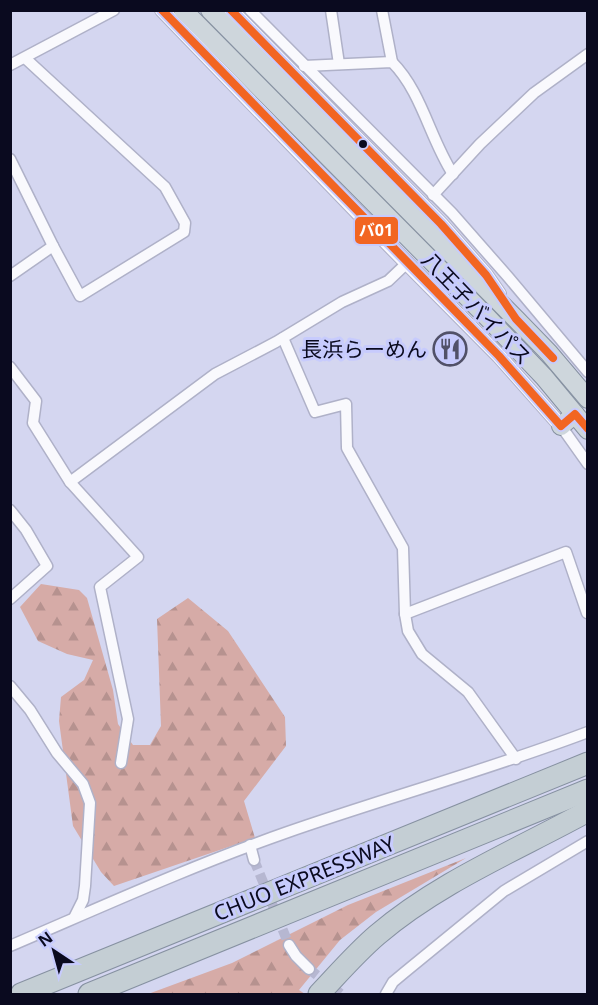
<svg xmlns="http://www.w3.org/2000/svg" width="598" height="1005" font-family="'Noto Sans','Noto Sans JP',sans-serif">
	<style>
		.forest { fill: url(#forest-firs) }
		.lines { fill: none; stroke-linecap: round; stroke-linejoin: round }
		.minor-tunnel { stroke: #b6b7d1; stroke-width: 10; stroke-dasharray: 10 5; stroke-linecap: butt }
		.minor-casing { stroke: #afb1c8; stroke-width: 13 }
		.tertiary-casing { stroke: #afb1c8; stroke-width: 16 }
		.trunk-casing { stroke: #8691a1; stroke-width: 20 }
		.motorway-casing { stroke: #8691a1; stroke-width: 23 }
		.minor { stroke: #f9f9fd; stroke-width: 10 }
		.tertiary { stroke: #f9f9fd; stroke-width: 14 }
		.trunk { stroke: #ced6dc; stroke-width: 18 }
		.motorway { stroke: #c4ced4; stroke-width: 21 }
		.bus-1-casing { stroke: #c7cbfd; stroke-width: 12 }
		.bus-1 { stroke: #f26522; stroke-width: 8 }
		.bus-dot { fill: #0a0a1f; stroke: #c7cbfd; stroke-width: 2 }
		.labels { text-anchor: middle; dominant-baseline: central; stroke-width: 6; stroke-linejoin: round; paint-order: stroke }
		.street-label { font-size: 21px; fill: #0a0a1f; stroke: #c7cbfd }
		.poi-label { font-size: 21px; fill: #0a0a1f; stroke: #c7cbfd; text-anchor: end }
		.line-badge { stroke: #c7cbfd; stroke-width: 2 }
		.badge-label { font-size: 16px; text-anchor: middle; font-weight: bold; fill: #fff }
	</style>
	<defs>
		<pattern id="forest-firs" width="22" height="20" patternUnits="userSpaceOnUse" patternTransform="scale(1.5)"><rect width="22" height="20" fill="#d6aba7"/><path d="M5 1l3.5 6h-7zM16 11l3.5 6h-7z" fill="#b6928f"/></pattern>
	</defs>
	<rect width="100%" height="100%" fill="#d4d6f0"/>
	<g class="forest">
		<path d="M41,584L79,590L87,598L113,690L118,724L133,745H150L161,726L157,619L188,598L228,631L285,717L286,746L244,801L255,838L114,886L101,872L73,826L59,721L61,697L84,680L93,660L67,654L38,641L20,607Z"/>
		<path d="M466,858L376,912L340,940L299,990L305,994H148L232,963L348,905Z"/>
	</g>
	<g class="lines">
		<g class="minor-tunnel">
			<path d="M254,860L289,945"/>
			<path d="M309,969L341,994"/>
		</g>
		<g class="minor-casing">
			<g id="minor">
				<path d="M250,10L452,213L509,278L588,372"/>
				<path d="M331,10L339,64"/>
				<path d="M382,10L392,62"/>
				<path d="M10,65L114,10"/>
				<path d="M304,66L392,62C422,92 430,139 453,174"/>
				<path d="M10,159L53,246L80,296L184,232L185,223L165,187L25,58"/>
				<path d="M433,195L480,144L534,93L588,54"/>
				<path d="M10,276L53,246"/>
				<path d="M283,338L315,412L346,404L347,448L403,548L405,614L408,631L422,654L468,692L516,759"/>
				<path d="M10,367L36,401L33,423L70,482L215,374L276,342L342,302L388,281L408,262"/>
				<path d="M561,426L588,464"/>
				<path d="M70,482L138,557L100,587L128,719L121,763"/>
				<path d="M10,510L26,530L47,566L10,599"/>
				<path d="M405,614L566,552L587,613"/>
				<path d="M10,686L30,710L57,753L83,784L90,803L85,886L83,900L75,916"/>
				<path d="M250,845L254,860"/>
				<path d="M289,945L296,956L309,969"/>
				<path d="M10,946C101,907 191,866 285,833C385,798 488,770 588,732"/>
				<path d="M386,994L393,982L405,972L504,891L588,841"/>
			</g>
		</g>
		<g class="tertiary-casing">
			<g id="tertiary">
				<path d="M162,10L388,244L499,356L561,426"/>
				<path d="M231,10L441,224L486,275L499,294"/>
			</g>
		</g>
		<g class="trunk-casing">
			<g id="trunk">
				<path d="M183,10L487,317L544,377L588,430"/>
				<path d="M210,10L516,319L549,353L588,399"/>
				<path d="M561,426L575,414"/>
			</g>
		</g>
		<g class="motorway-casing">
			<g id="motorway">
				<path d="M21,994L588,763"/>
				<path d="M89,994L588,790"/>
				<path d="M319,994C338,974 356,953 377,935C439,882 517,850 588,811"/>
			</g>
		</g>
		<use href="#minor" class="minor"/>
		<use href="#tertiary" class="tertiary"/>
		<use href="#trunk" class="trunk"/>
		<use href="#motorway" class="motorway"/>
		<g class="bus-1-casing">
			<g id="bus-1">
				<path d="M162,10L499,356L561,426L575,414L588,429"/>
				<path d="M231,10L441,224L486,275L516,319L553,358"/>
			</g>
		</g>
		<use href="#bus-1" class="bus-1"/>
	</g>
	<defs>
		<g id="restaurant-ring" transform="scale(1.725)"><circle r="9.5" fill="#c7cbfd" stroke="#515168" stroke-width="1.5"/><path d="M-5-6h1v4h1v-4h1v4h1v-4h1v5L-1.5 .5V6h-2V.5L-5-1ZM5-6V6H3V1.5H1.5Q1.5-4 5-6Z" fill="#515168"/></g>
	</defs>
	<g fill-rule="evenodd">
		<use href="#restaurant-ring" x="450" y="349"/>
	</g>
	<circle class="bus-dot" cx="363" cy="144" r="5"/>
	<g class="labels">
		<g class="street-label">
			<text transform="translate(477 308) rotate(46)">八王子バイパス</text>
			<text transform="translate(304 878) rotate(-22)">CHUO EXPRESSWAY</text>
		</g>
		<g class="poi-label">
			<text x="427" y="349">長浜らーめん</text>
		</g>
	</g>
	<rect class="line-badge" x="354" y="216" width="45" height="29" rx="6" fill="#f26522"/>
	<g class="badge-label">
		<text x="376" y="236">バ01</text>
	</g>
	<rect width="598" height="1005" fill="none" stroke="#0a0a1f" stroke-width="24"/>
	<g transform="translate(54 951) rotate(324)" stroke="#c7cbfd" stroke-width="4.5" paint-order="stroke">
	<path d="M0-4.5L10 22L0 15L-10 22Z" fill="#0a0a1f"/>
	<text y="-9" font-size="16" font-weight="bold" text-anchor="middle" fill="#0a0a1f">N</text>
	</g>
</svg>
